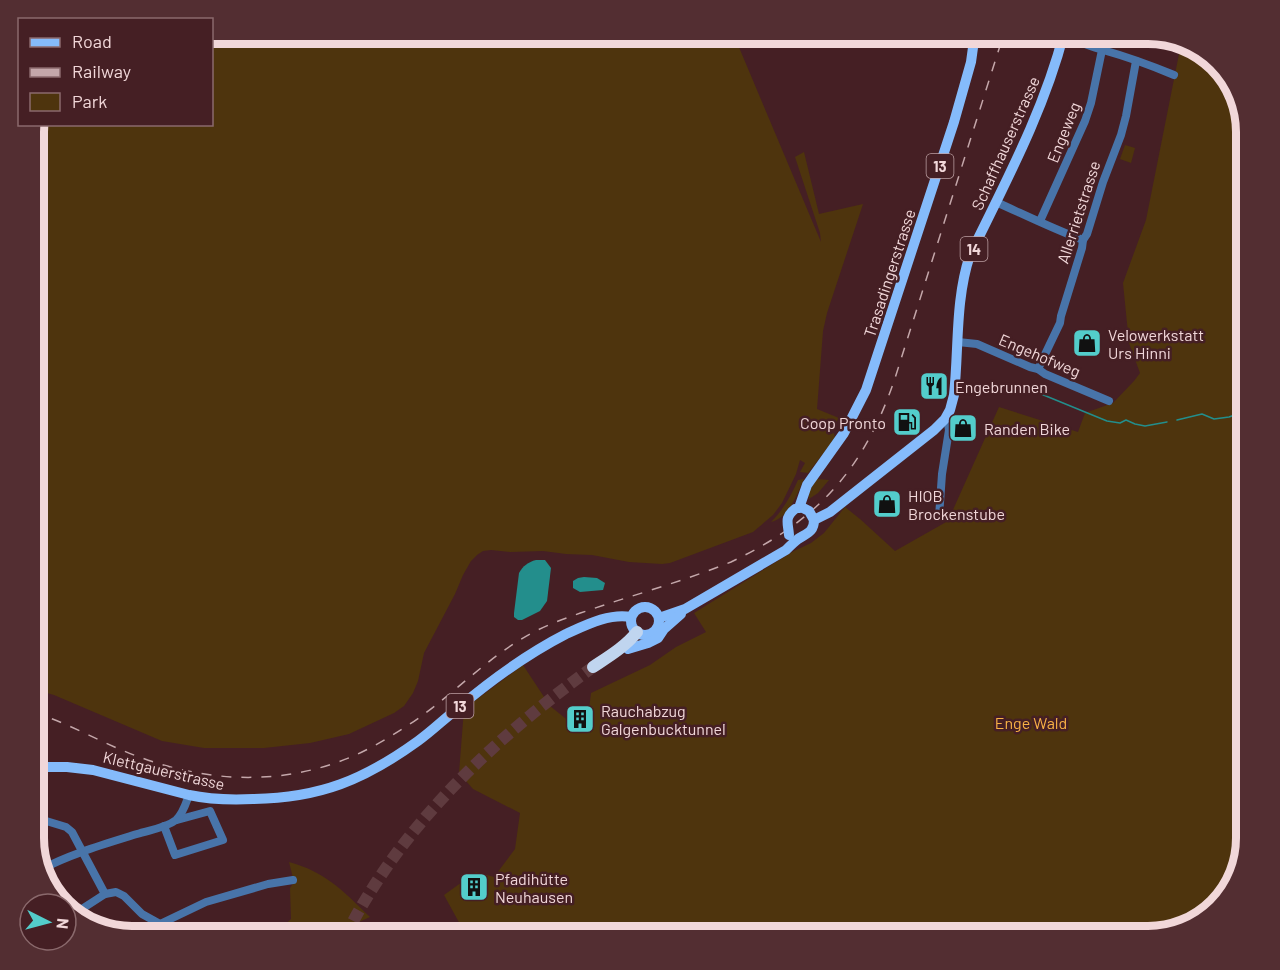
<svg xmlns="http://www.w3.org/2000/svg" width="1280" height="970" font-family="Barlow,sans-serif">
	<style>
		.green { fill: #4e340d }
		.water { fill: #238e8c }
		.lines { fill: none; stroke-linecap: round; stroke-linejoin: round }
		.stream { stroke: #238e8c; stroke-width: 1.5 }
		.highway-tunnel { stroke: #5f3b3f; stroke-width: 12; stroke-dasharray: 12 6; stroke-linecap: butt }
		.minor { stroke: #4874a9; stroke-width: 8 }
		.major { stroke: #85bbfb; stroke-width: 10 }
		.highway { stroke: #c0d5ef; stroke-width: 12 }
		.rail { stroke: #c4a7aa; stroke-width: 1.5; stroke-dasharray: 10 10; stroke-linecap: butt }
		.major-bridge { stroke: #85bbfb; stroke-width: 10 }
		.labels { text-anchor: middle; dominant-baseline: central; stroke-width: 5; stroke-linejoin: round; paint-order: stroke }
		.shield { fill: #451f24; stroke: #bda0a3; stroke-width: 1.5 }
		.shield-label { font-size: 15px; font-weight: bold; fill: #f1d7d9 }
		.street-label { font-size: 16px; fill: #f1d7d9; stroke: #451f24 }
		.poi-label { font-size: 16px; fill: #f1d7d9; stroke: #451f24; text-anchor: start }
		.park-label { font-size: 16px; fill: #f9b145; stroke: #451f24 }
		.rim { fill: none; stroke: #f1d7d9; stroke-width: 8 }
	</style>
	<rect width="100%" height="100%" fill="#451f24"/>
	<g class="green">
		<path d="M212,33H733L821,242L820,233L795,157L804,152L819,214L863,204L827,313L823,331L817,409L839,418L828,435L834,433L835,438L808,473L800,472L805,463L800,460L796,474L782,503L773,515L753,532L670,563L662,564L629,562L592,555L566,554L543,551L510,552L491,550L483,551L477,555L471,561L463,575L455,594L424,653L418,681L413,693L404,706L394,713L349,734L310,743L264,748H204L162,741L54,695L33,689V125L212,124Z"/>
		<path d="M1181,44L1209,54L1237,88L1247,131V839L1226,899L1192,927L1148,937H467L444,895L476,872L494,877L515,849L520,813L473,789L459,773L464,709L523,665L550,706L575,726H587L591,693L650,665L676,647L706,632L694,613L794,551L811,543L824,533L845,507L860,519L895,551L948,521L999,407L1078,432L1085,413L1113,403L1134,381L1140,373L1129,343L1123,283L1146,220Z"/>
		<path d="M1125,145L1135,148L1131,163L1120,159Z"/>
		<path d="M804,479C797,494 789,518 771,522C783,510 791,496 798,480Z"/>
		<path d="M817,479L829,480L818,493L809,499C808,491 813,485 817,479Z"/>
		<path d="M289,862C326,872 343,891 370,917L359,922L358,931L361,937H271L291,919L290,888L294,882Z"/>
	</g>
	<g class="water">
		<path d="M536,560H545L551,568L547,601L540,611L522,620H518L514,617V613L519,573C523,566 528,562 536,560Z"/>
		<path d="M584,577L597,578L605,583L603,590L580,592L573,588V581L578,578Z"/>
	</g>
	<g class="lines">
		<g class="stream">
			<path d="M1024,387L1107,421L1120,423L1126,420L1135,424L1145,426L1167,422"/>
			<path d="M1177,420L1202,414L1214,419L1229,417L1240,413L1247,414"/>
		</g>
		<path class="highway-tunnel" d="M345,937C400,826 494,739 593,667"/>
		<g class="minor">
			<path d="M1063,37C1077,40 1090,47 1103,50C1128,57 1150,65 1174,75"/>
			<path d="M996,202C1025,215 1053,229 1083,240"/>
			<path d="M1040,221L1085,121L1091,103L1102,50"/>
			<path d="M958,342L977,344L1030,367L1038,369L1045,374L1109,401"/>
			<path d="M1038,369L1060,323L1061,316L1082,248L1083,240L1087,234L1103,182L1121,135L1126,116L1136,61"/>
			<path d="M939,517L942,474L949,430L948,424L945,419"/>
			<path d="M33,817L66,827L72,832L105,894"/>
			<path d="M164,826L175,855L223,840L210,811L177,820"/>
			<path d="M40,870C70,854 105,844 137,834C149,830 166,828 176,820C183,814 186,803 189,795"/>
			<path d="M71,916L105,894L116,892L124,896L142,914L160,924"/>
			<path d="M145,937L160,924L206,902L268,884L293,880"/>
		</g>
		<g class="major">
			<path d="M799,508L807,485L844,433L866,390L954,122L971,62L975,33"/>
			<circle cx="645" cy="621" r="14"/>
			<path d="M659,618L685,609L786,550C790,546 794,542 798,539C807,533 814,532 814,520L830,512L934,430L945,419L950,410L954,395C959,348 955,300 970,255C1005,183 1044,111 1064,33"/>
			<path d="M628,649L648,643L658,638L664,629L681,614"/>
			<path d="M33,767H67L93,770L189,795C212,800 231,800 253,799C320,798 364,780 418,741C432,731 444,719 457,709C490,681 527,654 566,634C586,625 609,613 631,617"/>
		</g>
		<path class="highway" d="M593,667C608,657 625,647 637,632"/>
		<path class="rail" d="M33,712C71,724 105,745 142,758C205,781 274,785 338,762C364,753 387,739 410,724C452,696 485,659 530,634C554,621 581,613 607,604C648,591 691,578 731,562C819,520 866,467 896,375L1004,33"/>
		<g class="major-bridge">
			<path d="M803,508L809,511L814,520"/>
			<path d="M789,535C788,522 784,518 795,509"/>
		</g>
	</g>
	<defs>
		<g id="shop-square" transform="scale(1.5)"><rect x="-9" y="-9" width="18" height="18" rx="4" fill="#53cdcb" stroke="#451f24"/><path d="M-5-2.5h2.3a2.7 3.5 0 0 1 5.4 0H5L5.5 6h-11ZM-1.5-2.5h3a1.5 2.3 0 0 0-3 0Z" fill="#111"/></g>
		<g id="restaurant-square" transform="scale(1.5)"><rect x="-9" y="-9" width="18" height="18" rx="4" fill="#53cdcb" stroke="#451f24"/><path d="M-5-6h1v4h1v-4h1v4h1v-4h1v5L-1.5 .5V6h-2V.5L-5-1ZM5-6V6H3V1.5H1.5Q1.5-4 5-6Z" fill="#111"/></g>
		<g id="fuel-square" transform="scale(1.5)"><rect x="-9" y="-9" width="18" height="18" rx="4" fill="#53cdcb" stroke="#451f24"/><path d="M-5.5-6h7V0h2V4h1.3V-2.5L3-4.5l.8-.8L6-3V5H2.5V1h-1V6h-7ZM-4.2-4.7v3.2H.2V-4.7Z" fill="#111"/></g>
		<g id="building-square" transform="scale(1.5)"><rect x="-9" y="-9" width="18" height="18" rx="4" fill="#53cdcb" stroke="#451f24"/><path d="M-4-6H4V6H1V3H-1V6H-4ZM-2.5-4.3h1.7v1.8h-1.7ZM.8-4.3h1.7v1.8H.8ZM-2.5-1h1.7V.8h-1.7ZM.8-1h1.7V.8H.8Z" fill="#111"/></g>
	</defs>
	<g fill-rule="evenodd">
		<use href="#shop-square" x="1087" y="343"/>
		<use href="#restaurant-square" x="934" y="386"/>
		<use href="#fuel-square" x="907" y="422"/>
		<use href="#shop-square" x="963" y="428"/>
		<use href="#shop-square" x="887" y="504"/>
		<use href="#building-square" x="580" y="719"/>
		<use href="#building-square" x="474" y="887"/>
	</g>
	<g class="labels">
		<g class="shield">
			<rect x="926.5" y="154" width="27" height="24" rx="4.5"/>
			<rect x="960.5" y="237" width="27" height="24" rx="4.5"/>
			<rect x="446.5" y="694" width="27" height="24" rx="4.5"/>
		</g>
		<g class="shield-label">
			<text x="940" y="166">13</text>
			<text x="974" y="249">14</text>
			<text x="460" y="706">13</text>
		</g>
		<g class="street-label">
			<text transform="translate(1063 132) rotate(-68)">Engeweg</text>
			<text transform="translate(1005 143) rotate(-66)">Schaffhauserstrasse</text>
			<text transform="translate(1078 212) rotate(-72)">Allerrietstrasse</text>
			<text transform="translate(889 273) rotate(-72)">Trasadingerstrasse</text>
			<text transform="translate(1040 355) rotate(23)">Engehofweg</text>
			<text transform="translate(164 770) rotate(13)">Klettgauerstrasse</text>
		</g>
		<g class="poi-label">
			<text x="1108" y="334">Velowerkstatt<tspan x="1108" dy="18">Urs Hinni</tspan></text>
			<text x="955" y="386">Engebrunnen</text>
			<text x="886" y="422" text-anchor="end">Coop Pronto</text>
			<text x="984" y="428">Randen Bike</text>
			<text x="908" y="495">HIOB<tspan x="908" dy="18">Brockenstube</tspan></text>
			<text x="601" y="710">Rauchabzug<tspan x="601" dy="18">Galgenbucktunnel</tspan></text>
			<text x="495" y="878">Pfadihütte<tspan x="495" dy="18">Neuhausen</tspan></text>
		</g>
		<g class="park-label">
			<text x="1031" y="722">Enge Wald</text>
		</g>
	</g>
	<path d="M0 0H1280V970H0ZM132 44H1148A88 88 0 0 1 1236 132V838A88 88 0 0 1 1148 926H132A88 88 0 0 1 44 838V132A88 88 0 0 1 132 44Z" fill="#532e32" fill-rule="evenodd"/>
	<path class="rim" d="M132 44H1148A88 88 0 0 1 1236 132V838A88 88 0 0 1 1148 926H132A88 88 0 0 1 44 838V132A88 88 0 0 1 132 44Z"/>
	<rect x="18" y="18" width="195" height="108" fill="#451f24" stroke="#8a696c" stroke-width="1.5"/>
	<rect x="30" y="38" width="30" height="9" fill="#85bbfb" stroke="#8a696c" stroke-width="1.5"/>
	<text x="72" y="48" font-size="18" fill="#f1d7d9">Road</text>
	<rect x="30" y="68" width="30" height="9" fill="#c4a7aa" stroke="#8a696c" stroke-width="1.5"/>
	<text x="72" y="78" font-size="18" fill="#f1d7d9">Railway</text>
	<rect x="30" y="93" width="30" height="18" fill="#4e340d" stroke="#8a696c" stroke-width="1.5"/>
	<text x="72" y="108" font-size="18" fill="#f1d7d9">Park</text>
	<g transform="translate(48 922) rotate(96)"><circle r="28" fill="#451f24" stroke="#8a696c" stroke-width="1.5"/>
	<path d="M0-4.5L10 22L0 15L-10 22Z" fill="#53cdcb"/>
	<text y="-9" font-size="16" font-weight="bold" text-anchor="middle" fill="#f1d7d9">N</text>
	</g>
</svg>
